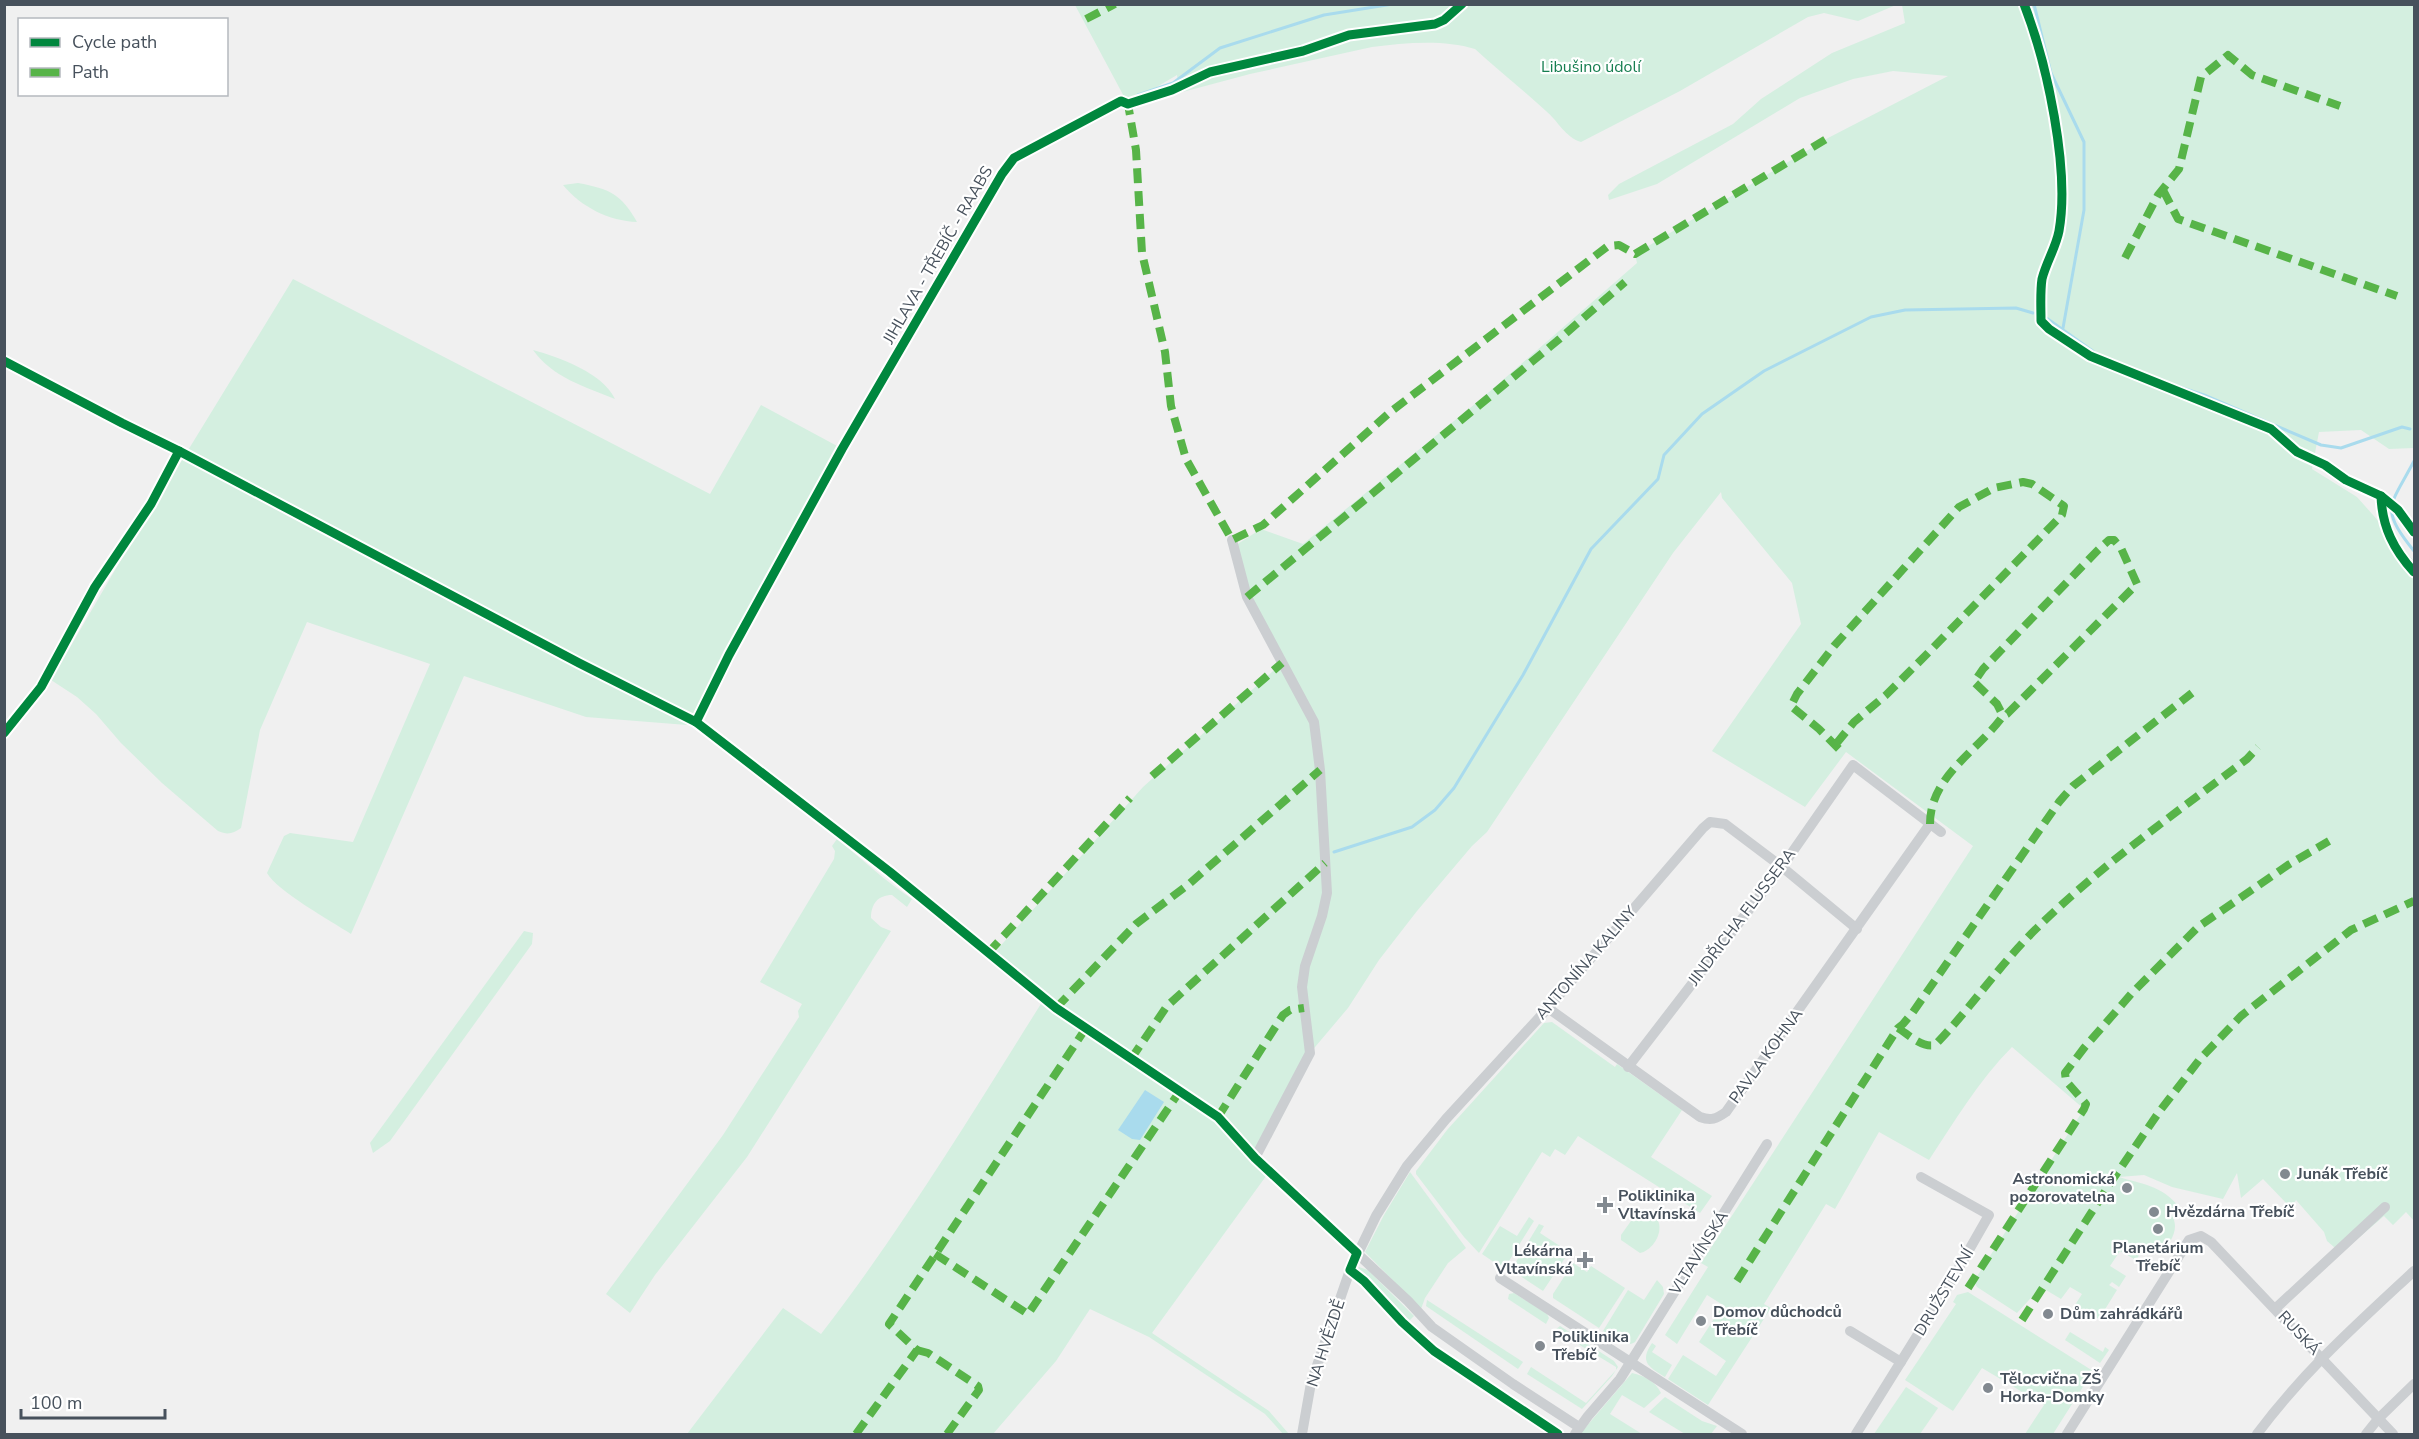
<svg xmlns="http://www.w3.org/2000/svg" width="2419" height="1439" font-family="'Nunito Sans',sans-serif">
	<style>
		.green { fill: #d4efe0 }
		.water { fill: #a9dbed }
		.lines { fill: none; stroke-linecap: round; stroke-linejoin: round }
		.stream { stroke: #a9dbed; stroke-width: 3 }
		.minor { stroke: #cbced1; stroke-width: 10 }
		.quiet { stroke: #57b448; stroke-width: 8; stroke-dasharray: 15 8; stroke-linecap: butt }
		.cycleway-casing { stroke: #fff; stroke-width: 13 }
		.cycleway { stroke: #00873e; stroke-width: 9 }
		.poi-dot { fill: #828990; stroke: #fff; stroke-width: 2 }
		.labels { text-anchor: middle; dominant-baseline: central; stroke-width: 4.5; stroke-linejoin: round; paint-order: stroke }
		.park-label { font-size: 16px; fill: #167e50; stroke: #fff }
		.street-label { font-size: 16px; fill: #47515c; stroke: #fff }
		.poi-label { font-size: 16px; font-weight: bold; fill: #47515c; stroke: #fff; text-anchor: start }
	</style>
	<rect width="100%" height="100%" fill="#f0f0f0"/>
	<g class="green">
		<path d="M2206,4L2414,5V448L2389,449L2361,430L2319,432L2312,469L2357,497L2414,561V1221L2406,1212L2393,1225L2384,1216L2341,1253L2327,1241L2324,1232L2296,1200L2291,1208L2263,1179L2241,1198L2237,1173L2223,1199L2172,1187L2144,1175L2119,1177C2141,1184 2162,1185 2179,1207L2171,1214C2181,1229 2170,1241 2162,1255L2146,1245L2136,1260L2120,1251L2110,1266L2126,1276L2119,1287L2112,1282L2109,1285L2117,1290L2099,1319L2075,1305L2082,1294L2070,1287L2061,1299L2041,1287L2017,1313L1977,1287L1974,1281L2084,1109L2012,1047C1979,1080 1954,1122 1929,1160L1879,1132L1835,1209L1826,1204L1764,1304L1771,1308L1708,1405L1668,1379L1683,1355L1716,1376L1726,1361L1699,1342L1723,1305L1707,1295L1677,1344L1665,1335L1708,1267L1701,1263L1973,846L1846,752L1805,807L1712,751L1801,624L1792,583L1722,498L1721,492L1673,553L1487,832L1472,846L1417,911L1379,960L1348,1008L1310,1053L1255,1158L1269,1172L1152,1333L1269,1411L1289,1434H1283L1265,1414L1149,1337L1090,1309L1056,1361L993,1434H687L783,1308L821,1334C903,1228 973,1112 1044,999L995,952L1143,787L1282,663L1247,597L1236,545L1261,529L1303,544L1481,399L1637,263L1635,254L1828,138L1948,76L1893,71L1853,79L1800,98L1657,184L1609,200L1608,195L1619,184L1733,124L1761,99L1832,53L1905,23L1902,5Z"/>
		<path d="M1075,5H1896L1858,21L1824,13L1808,17L1680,91L1581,142C1565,137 1558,121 1546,111C1523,90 1498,70 1475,49C1443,39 1404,43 1372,47L1250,74L1179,93L1177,75L1128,104Z"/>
		<path d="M578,183C610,189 621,194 637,222C609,221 581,207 563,185Z"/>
		<path d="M293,279L710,494L761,405L839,447L703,701L687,725L586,717L464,676L351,934C331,921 277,891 267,873L284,836L290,833L353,842L430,664L307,622L260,730L241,828C233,834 227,835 218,831L162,783L121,743L96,714L77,697L51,680L122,558Z"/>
		<path d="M533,350C559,357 603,373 615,399C585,387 552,377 533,350Z"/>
		<path d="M837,839C862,859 885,881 912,899L907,907L892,895C878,895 871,904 871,918L881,927L891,931L747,1157L655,1275L630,1313L606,1294L723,1135L799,1017L798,1011L802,1004L760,982L834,859L835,851L832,846Z"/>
		<path d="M524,931L533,933L532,944L390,1141L373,1153L370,1143Z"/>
		<path d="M1552,1022L1615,1067L1617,1064L1682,1110L1651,1157L1712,1196L1700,1213L1578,1136L1565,1155L1555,1149L1550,1157L1542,1152L1479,1253L1464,1237L1416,1174V1171L1447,1130L1544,1023Z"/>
		<path d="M1410,1172L1466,1248L1448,1263L1425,1298L1421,1309L1365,1252L1384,1215Z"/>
		<path d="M1638,1211C1673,1212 1659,1249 1640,1253L1621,1240V1235Z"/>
		<path d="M1529,1217L1534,1221L1504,1269L1482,1254L1500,1226L1517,1236Z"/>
		<path d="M1539,1224L1544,1226L1540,1233L1566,1250L1562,1256L1565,1258L1543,1291L1511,1270Z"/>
		<path d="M1573,1263L1587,1272L1591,1266L1625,1288L1599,1328L1553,1298V1294Z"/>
		<path d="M1359,1267L1368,1270L1414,1316L1406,1324L1368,1280L1357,1272L1356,1271Z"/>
		<path d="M1657,1280L1663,1287L1664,1294L1635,1342C1624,1349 1612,1338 1603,1331L1628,1290L1644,1300Z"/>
		<path d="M1968,1292L2093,1371L2053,1434H2025L2044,1405L1982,1368L1953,1411L1905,1380L1956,1304L1953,1302L1957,1295Z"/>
		<path d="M1514,1293L1547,1314L1549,1318L1546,1324L1508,1299L1509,1294Z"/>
		<path d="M1427,1300L1523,1362L1518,1369L1426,1306Z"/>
		<path d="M1560,1326L1614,1361L1618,1367L1612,1376L1582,1409L1527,1374L1531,1367L1586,1403L1616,1370V1367L1555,1330Z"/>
		<path d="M2070,1332L2103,1352L2105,1347L2109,1350L2100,1363L2065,1340Z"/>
		<path d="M1652,1343L1656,1346L1652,1352L1672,1365L1665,1377C1649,1367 1639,1362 1652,1343Z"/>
		<path d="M1632,1373C1645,1376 1655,1381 1661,1393L1644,1408L1622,1395L1610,1414L1642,1434H1580Z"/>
		<path d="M1906,1387L1938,1408L1920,1434H1874Z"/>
		<path d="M1665,1397L1702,1421L1717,1426L1711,1434H1685L1649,1412Z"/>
	</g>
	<path class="water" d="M1145,1090L1164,1102L1140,1140L1132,1139L1118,1130Z"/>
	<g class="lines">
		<g class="stream">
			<path d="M2034,4L2051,73L2084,142V210L2063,328"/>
			<path d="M1138,95L1173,83L1220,48L1324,15L1393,4"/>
			<path d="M2045,317L2101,357L2121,368L2204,395L2321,445L2341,448L2402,427L2410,429"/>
			<path d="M2414,461C2390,507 2379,507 2414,551"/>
			<path d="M1334,852L1412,827L1435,810L1454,788L1523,675L1591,549L1658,479L1664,455L1702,414L1764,371L1871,317L1905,310L2016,308L2033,313"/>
		</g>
		<g class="minor">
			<path d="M1232,540L1247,597L1314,722L1320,770L1327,893L1322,916L1305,966L1302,987L1310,1053L1255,1158"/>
			<path d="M696,722L890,872L1056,1008L1218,1117L1255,1158L1408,1301L1432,1327L1513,1384L1579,1427"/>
			<path d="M1548,1008L1700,1117C1711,1121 1716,1119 1726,1112L1930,824"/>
			<path d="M1628,1067L1782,867L1853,765L1941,832"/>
			<path d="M1500,1278L1742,1434"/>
			<path d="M2276,1308L2385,1207"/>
			<path d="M1850,1331L1901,1362"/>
			<path d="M1302,1434L1311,1383L1350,1270L1376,1216L1407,1166L1446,1119L1548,1008L1703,828L1710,822L1725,824L1782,867L1857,929"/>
			<path d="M1575,1434L1588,1416L1620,1379L1767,1144"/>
			<path d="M1856,1434L1953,1278L1989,1215L1921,1177"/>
			<path d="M2067,1434L2189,1240L2201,1236L2211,1242L2393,1434"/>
			<path d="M2257,1434C2304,1371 2356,1325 2414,1271"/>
			<path d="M2366,1434L2378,1419L2414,1384"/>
		</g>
		<g class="quiet">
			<path d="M1086,19L1115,4"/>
			<path d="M1132,103L1128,104L1136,150L1142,253L1165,352L1171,406L1186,459L1232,540L1263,525L1389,413L1608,246L1619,245L1635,254L1828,138"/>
			<path d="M2163,190L2178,219L2397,296"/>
			<path d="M2125,258L2158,195L2179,169L2201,77L2228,55L2252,75L2340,106"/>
			<path d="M1247,597L1557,341L1625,282"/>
			<path d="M1836,744L1854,722L1886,695L1929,652L2062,515L2064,506L2032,484L2023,482L1994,488L1959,507L1834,646L1797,694L1791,706L1819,729L1843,753"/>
			<path d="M1152,776L1282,663"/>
			<path d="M1930,824C1930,776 1978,751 2003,716L2007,714L2137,584L2121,548L2114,540H2109L2098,550L1983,669L1974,682L1997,704L2003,716"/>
			<path d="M988,953L1130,798"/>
			<path d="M1056,1008L1136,924L1189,884L1320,770"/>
			<path d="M1898,1028C1909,1035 1922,1048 1935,1045C1971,1008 2000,964 2037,928C2101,865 2176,813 2247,759L2258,747"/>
			<path d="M1131,1059L1167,1006L1325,863"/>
			<path d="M1218,1117L1283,1015L1290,1010L1304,1008"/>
			<path d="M935,1254L1028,1314L1180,1091"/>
			<path d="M1737,1281L1898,1028L1903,1024L1913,1012L2059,802L2073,786L2192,693"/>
			<path d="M1968,1288L2084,1109L2086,1104L2066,1081L2065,1073L2084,1048L2132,993L2198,927L2288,865L2329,841"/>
			<path d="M2022,1320L2113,1179L2159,1112L2200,1059L2241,1016L2351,930L2414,901"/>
			<path d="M917,1350L928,1353L978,1386L979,1390L947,1434"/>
			<path d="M856,1434L917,1350L889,1324L1086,1028"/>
		</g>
		<g class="cycleway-casing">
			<g id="cycleway">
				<path d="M2024,4C2047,63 2070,169 2059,231C2056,247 2046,263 2042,279C2040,292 2041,307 2041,321L2049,329L2090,356L2271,429L2297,452L2325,465L2346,480L2381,496L2398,510L2414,532"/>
				<path d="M4,361L122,423L179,451L579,663L696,722L890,872L1056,1008L1218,1117L1255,1158L1357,1253L1350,1270L1364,1281L1402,1322L1434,1351L1558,1434"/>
				<path d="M2381,496C2382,527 2394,550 2414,572"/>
				<path d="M696,722L729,655L842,449L1002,174L1014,158L1121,101L1128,104L1172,90L1210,72L1303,51L1349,35L1435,24L1444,20L1462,4"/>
				<path d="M4,733L41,687L95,587L151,504L179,451"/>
			</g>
		</g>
		<use href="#cycleway" class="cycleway"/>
	</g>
	<g class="poi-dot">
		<circle cx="2285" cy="1174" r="6"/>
		<circle cx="2127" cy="1188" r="6"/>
		<path d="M1602 1196h6v6h6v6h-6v6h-6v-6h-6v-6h6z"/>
		<circle cx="2154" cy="1212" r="6"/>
		<circle cx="2158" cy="1229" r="6"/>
		<path d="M1582 1251h6v6h6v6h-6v6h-6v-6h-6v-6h6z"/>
		<circle cx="2048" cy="1314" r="6"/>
		<circle cx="1701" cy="1321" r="6"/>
		<circle cx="1540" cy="1346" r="6"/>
		<circle cx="1988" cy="1388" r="6"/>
	</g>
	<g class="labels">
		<g class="park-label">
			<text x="1591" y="67">Libušino údolí</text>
		</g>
		<g class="street-label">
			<text transform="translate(938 255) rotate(-60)">JIHLAVA - TŘEBÍČ - RAABS</text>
			<text transform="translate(1742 917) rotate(-53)">JINDŘICHA FLUSSERA</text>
			<text transform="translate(1586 963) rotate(-49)">ANTONÍNA KALINY</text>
			<text transform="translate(1766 1056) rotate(-54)">PAVLA KOHNA</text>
			<text transform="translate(1699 1253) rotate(-58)">VLTAVÍNSKÁ</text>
			<text transform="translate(1944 1292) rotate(-59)">DRUŽSTEVNÍ</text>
			<text transform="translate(2299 1333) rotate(47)">RUSKÁ</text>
			<text transform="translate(1326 1343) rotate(-72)">NA HVĚZDĚ</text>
		</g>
		<g class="poi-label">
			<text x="2297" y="1174">Junák Třebíč</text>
			<text x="2115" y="1179" text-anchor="end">Astronomická<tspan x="2115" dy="18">pozorovatelna</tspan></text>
			<text x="1618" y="1196">Poliklinika<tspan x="1618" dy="18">Vltavínská</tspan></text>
			<text x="2166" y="1212">Hvězdárna Třebíč</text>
			<text x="2158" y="1248" text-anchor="middle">Planetárium<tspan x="2158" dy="18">Třebíč</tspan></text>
			<text x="1573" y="1251" text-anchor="end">Lékárna<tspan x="1573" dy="18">Vltavínská</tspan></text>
			<text x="1713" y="1312">Domov důchodců<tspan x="1713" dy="18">Třebíč</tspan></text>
			<text x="2060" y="1314">Dům zahrádkářů</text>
			<text x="1552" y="1337">Poliklinika<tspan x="1552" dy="18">Třebíč</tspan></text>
			<text x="2000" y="1379">Tělocvična ZŠ<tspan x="2000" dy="18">Horka-Domky</tspan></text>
		</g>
	</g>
	<rect width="2419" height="1439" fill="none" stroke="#47515c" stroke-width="12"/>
	<rect x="18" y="18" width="210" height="78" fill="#ffffff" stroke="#b5b9be" stroke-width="1.5"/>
	<rect x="30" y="38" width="30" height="9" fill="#00873e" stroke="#b5b9be" stroke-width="1.5"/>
	<text x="72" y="48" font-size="18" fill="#47515c">Cycle path</text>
	<rect x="30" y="68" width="30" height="9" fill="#57b448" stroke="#b5b9be" stroke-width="1.5"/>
	<text x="72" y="78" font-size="18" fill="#47515c">Path</text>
	<path d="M21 1409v9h144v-9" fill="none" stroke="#47515c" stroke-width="3"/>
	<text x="30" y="1409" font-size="18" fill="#47515c" stroke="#ffffff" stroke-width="4.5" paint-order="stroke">100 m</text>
</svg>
